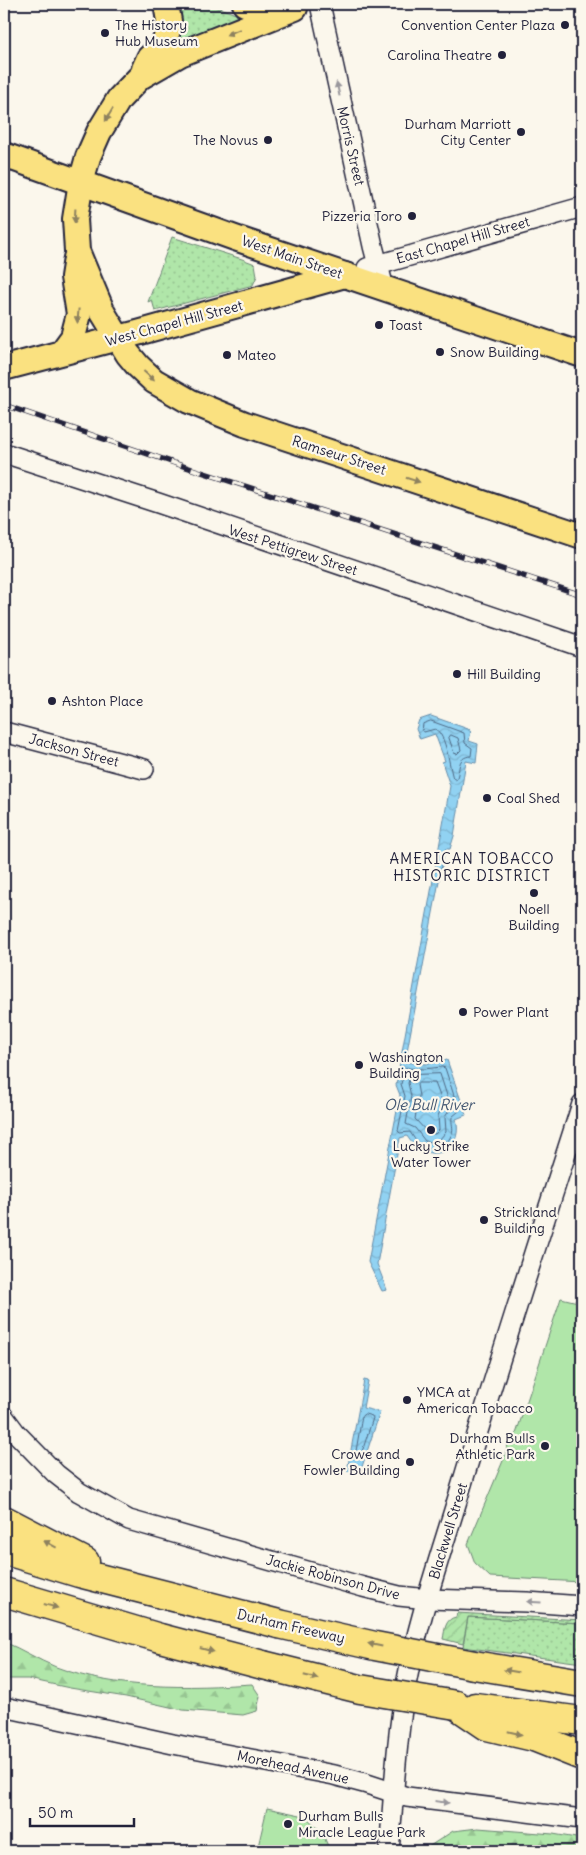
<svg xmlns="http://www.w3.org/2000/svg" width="586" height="1855" font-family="Delius,sans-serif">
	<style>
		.grass { fill: url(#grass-dots); stroke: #698472 }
		.forest { fill: url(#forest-firs); stroke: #698472 }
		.garden { fill: url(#garden-furrows); stroke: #698472 }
		.pitch { fill: #b0e6a9; stroke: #698472 }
		.water { fill: url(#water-waves); stroke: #658ca9 }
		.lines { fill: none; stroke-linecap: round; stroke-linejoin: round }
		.shore { stroke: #4e6884; stroke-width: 1 }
		.minor-casing { stroke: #22223b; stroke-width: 22 }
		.major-casing { stroke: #22223b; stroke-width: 28 }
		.highway-casing { stroke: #22223b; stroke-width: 31 }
		.minor { stroke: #fbf7ec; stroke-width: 19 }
		.major { stroke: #fae180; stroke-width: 24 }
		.highway { stroke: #fae180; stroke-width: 28 }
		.rail-casing { stroke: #22223b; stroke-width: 5.5 }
		.rail { stroke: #fbf7ec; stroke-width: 4; stroke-dasharray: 11; stroke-linecap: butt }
		.highway-bridge-casing { stroke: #22223b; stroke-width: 31; stroke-linecap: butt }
		.highway-bridge { stroke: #fae180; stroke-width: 28 }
		.oneway { fill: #8e825e }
		.oneway2 { fill: #99979c }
		.poi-dot { fill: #22223b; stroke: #fbf7ec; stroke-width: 2 }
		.labels { text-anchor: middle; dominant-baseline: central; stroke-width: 4.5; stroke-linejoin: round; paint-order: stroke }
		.poi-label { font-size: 14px; fill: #22223b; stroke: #fbf7ec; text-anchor: start }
		.street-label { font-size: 14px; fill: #22223b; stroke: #fbf7ec }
		.neighbourhood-label { font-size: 15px; letter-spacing: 1px; fill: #22223b; stroke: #fbf7ec }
		.water-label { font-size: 15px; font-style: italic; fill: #435772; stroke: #fbf7ec }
	</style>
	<defs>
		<pattern id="grass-dots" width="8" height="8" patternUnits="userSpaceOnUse" patternTransform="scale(1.25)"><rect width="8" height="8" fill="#b0e6a9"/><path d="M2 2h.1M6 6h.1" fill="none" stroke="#97c592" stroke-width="1.8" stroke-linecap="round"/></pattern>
		<pattern id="forest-firs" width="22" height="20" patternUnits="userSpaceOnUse" patternTransform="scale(1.25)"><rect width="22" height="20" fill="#b0e6a9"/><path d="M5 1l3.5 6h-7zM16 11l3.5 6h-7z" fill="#97c592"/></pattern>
		<pattern id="garden-furrows" width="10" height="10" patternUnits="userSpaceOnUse" patternTransform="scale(1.25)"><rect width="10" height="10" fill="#b0e6a9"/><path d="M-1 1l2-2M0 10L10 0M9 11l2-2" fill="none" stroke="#97c592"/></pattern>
		<pattern id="water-waves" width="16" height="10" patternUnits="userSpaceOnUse" patternTransform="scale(1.25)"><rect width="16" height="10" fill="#91d2f2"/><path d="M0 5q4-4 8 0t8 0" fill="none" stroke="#7db4d0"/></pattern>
	</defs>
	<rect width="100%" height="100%" fill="#fbf7ec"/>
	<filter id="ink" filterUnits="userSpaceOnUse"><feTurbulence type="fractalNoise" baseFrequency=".02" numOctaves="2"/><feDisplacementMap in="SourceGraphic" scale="10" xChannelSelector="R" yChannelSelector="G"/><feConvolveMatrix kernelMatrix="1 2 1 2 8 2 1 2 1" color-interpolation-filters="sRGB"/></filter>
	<g filter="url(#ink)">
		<g class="grass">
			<path d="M171,4H208L236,14L237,17V19L173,48Z"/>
			<path d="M172,237L242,259L255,264L257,276L253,285L155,311L152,300L148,302Z"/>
			<path d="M468,1617L582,1623V1663L463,1647Z"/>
		</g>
		<g class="forest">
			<path d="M4,1642C22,1649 38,1660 56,1667C117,1690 188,1688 252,1684L260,1696L257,1711L243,1715L183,1710L126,1697L70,1688L28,1679H4Z"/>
			<path d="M478,1828L553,1834L582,1839V1851H422L453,1831Z"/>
		</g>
		<path class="garden" d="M457,1613L582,1620V1623L468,1617L463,1644L443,1639C445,1629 445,1619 456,1617Z"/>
		<g class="pitch">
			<path d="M561,1298L582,1303V1582L490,1577L475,1563L468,1544L505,1456L510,1436L515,1437Z"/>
			<path d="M267,1808L305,1816L322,1832L330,1851H257Z"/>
		</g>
		<g class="water">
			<path d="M431,716L471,730L469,741L478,744L476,763L466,761L454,836L450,849H445L405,1062L424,1064L447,1060L466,1115L456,1119C465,1153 426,1167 407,1136L400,1138L377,1264L387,1290L382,1291L368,1262L400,1095L396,1085L450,786L442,762L445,761L435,734L420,739L416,729L419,720Z"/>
			<path d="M364,1380L368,1381L363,1408L380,1412L360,1473L347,1471Z"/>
		</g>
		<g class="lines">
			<g class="shore">
				<path d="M431,721L464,733L465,743L472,748L471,756C456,757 461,769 456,780L453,778C449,767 447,735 435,729L424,732L422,731L423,724Z"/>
				<path d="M451,735L458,738L461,750L457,754L454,753L449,738Z"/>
				<path d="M442,1067L445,1068L459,1111L452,1117C451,1123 454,1128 452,1133C448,1147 431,1153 420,1144C415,1141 413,1136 410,1132L400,1133L398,1131L405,1096L401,1084L405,1068L424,1069Z"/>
				<path d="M440,1074L451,1108L445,1117L446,1132L438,1141L430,1142L425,1141L415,1128L406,1124L411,1096L408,1083L411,1075Z"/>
				<path d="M419,1083H435L443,1104L438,1116L439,1130L435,1134L428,1133L415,1119L419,1096L417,1085Z"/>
				<path d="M365,1414L372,1416L373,1418L360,1458L357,1459L355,1457L362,1416Z"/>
			</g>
			<g class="minor-casing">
				<g id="minor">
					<path d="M320,4L373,246L384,288"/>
					<path d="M367,268L582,207"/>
					<path d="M4,453L158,503L582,647"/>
					<path d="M4,732L144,769"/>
					<path d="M4,1417L16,1433L56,1474L79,1492L129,1520L363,1587L399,1596L428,1599L527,1602L582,1606"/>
					<path d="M4,1707L173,1744L334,1775L364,1783L407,1797L582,1819"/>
					<path d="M389,1851C394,1796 396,1740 406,1685C418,1620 440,1557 459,1494C498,1363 540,1234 582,1104"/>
				</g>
			</g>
			<g class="major-casing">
				<g id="major">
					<path d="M245,4L258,7L284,8"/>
					<path d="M295,8L180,54L140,77L119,99L99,132L88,157L81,182L75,219L77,251L103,313L128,354L138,366L154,381L189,401L245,424L582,536"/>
					<path d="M144,69L149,58L164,44L168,30L169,21L166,4"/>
					<path d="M4,155L235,238L582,355"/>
					<path d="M62,352L73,337L79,314L73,277L76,258"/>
					<path d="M4,368L141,332L345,275"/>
				</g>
			</g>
			<g class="highway-casing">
				<g id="highway">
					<path d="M4,1520L85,1562"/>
					<path d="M4,1550L79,1573L279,1624"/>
					<path d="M4,1592L160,1638L263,1665"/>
					<path d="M474,1665L582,1683"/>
					<path d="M456,1705L487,1726L534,1737L582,1756"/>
					<path d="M475,1707L582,1721"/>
				</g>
			</g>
			<use href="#minor" class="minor"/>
			<use href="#major" class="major"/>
			<use href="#highway" class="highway"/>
			<g class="rail-casing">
				<path id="rail" d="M4,405L186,467L582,595"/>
			</g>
			<use href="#rail" class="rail"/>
			<g class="highway-bridge-casing">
				<g id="highway-bridge">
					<path d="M279,1624L375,1646L474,1665"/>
					<path d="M263,1665L360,1689L456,1705"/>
				</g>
			</g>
			<use href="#highway-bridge" class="highway-bridge"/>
		</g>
		<defs><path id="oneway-solid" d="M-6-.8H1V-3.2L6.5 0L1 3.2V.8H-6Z" transform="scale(1.25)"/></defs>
		<g class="oneway">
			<use href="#oneway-solid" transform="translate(233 32) rotate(157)"/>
			<use href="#oneway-solid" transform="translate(109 115) rotate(121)"/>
			<use href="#oneway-solid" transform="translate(75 216) rotate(93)"/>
			<use href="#oneway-solid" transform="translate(78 316) rotate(95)"/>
			<use href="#oneway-solid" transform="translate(149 376) rotate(42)"/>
			<use href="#oneway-solid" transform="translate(413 480) rotate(18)"/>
			<use href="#oneway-solid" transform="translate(50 1544) rotate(-152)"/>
			<use href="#oneway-solid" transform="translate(51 1606) rotate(16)"/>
			<use href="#oneway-solid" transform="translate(375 1645) rotate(-168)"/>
			<use href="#oneway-solid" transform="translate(207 1650) rotate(15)"/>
			<use href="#oneway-solid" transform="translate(511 1671) rotate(-170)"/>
			<use href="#oneway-solid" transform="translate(311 1677) rotate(14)"/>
			<use href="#oneway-solid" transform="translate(515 1733) rotate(13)"/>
		</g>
		<g class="oneway2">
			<use href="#oneway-solid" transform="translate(338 89) rotate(-102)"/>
			<use href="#oneway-solid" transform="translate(534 1602) rotate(-176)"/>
			<use href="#oneway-solid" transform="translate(442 1802) rotate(7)"/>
		</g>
	</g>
	<g class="poi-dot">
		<circle cx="565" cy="25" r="5"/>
		<circle cx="105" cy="33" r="5"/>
		<circle cx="502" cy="55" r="5"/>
		<circle cx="521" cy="132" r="5"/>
		<circle cx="268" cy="140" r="5"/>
		<circle cx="412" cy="216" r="5"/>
		<circle cx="379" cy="325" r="5"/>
		<circle cx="440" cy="352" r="5"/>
		<circle cx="227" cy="355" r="5"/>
		<circle cx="457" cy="674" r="5"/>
		<circle cx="52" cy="701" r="5"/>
		<circle cx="487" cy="798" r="5"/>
		<circle cx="534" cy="893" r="5"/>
		<circle cx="463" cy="1012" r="5"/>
		<circle cx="359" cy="1065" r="5"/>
		<circle cx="431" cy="1130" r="5"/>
		<circle cx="484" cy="1220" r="5"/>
		<circle cx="407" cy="1400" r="5"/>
		<circle cx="545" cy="1446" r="5"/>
		<circle cx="410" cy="1462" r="5"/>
		<circle cx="288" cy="1824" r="5"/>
	</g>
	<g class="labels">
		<g class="poi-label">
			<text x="115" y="25">The History<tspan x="115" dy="16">Hub Museum</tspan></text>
			<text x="555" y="25" text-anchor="end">Convention Center Plaza</text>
			<text x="492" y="55" text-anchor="end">Carolina Theatre</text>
			<text x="511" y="124" text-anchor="end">Durham Marriott<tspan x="511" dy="16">City Center</tspan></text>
			<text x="258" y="140" text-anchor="end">The Novus</text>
			<text x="402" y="216" text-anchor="end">Pizzeria Toro</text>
			<text x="389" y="325">Toast</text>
			<text x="450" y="352">Snow Building</text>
			<text x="237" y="355">Mateo</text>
			<text x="467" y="674">Hill Building</text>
			<text x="62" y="701">Ashton Place</text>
			<text x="497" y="798">Coal Shed</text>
			<text x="534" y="909" text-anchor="middle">Noell<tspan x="534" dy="16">Building</tspan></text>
			<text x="473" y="1012">Power Plant</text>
			<text x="369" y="1057">Washington<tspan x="369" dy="16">Building</tspan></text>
			<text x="431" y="1146" text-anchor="middle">Lucky Strike<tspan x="431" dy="16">Water Tower</tspan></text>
			<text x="494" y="1212">Strickland<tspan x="494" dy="16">Building</tspan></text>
			<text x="417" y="1392">YMCA at<tspan x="417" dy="16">American Tobacco</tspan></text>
			<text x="535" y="1438" text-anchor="end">Durham Bulls<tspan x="535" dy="16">Athletic Park</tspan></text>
			<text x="400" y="1454" text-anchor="end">Crowe and<tspan x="400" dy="16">Fowler Building</tspan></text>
			<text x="298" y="1816">Durham Bulls<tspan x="298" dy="16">Miracle League Park</tspan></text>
		</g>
		<g class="street-label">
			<text transform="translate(351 146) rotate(77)">Morris Street</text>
			<text transform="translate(463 240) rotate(-16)">East Chapel Hill Street</text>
			<text transform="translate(292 257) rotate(19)">West Main Street</text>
			<text transform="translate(174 323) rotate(-15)">West Chapel Hill Street</text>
			<text transform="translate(339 455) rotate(18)">Ramseur Street</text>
			<text transform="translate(293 550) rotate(18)">West Pettigrew Street</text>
			<text transform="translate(74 750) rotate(15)">Jackson Street</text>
			<text transform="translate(448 1531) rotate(-73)">Blackwell Street</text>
			<text transform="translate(333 1577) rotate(15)">Jackie Robinson Drive</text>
			<text transform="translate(291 1626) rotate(13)">Durham Freeway</text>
			<text transform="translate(293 1767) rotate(12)">Morehead Avenue</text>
		</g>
		<g class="neighbourhood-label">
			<text x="472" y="858">AMERICAN TOBACCO<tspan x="472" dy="17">HISTORIC DISTRICT</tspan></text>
		</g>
		<g class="water-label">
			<text x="429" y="1104">Ole Bull River</text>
		</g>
	</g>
	<rect width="586" height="1855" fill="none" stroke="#fbf7ec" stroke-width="20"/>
	<rect x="10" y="10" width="566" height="1835" fill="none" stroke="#22223b" stroke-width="2" filter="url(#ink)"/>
	<path d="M30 1818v8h104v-8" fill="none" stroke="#22223b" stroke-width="2.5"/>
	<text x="38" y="1818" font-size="15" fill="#22223b" stroke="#fbf7ec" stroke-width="4" paint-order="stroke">50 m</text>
</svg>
